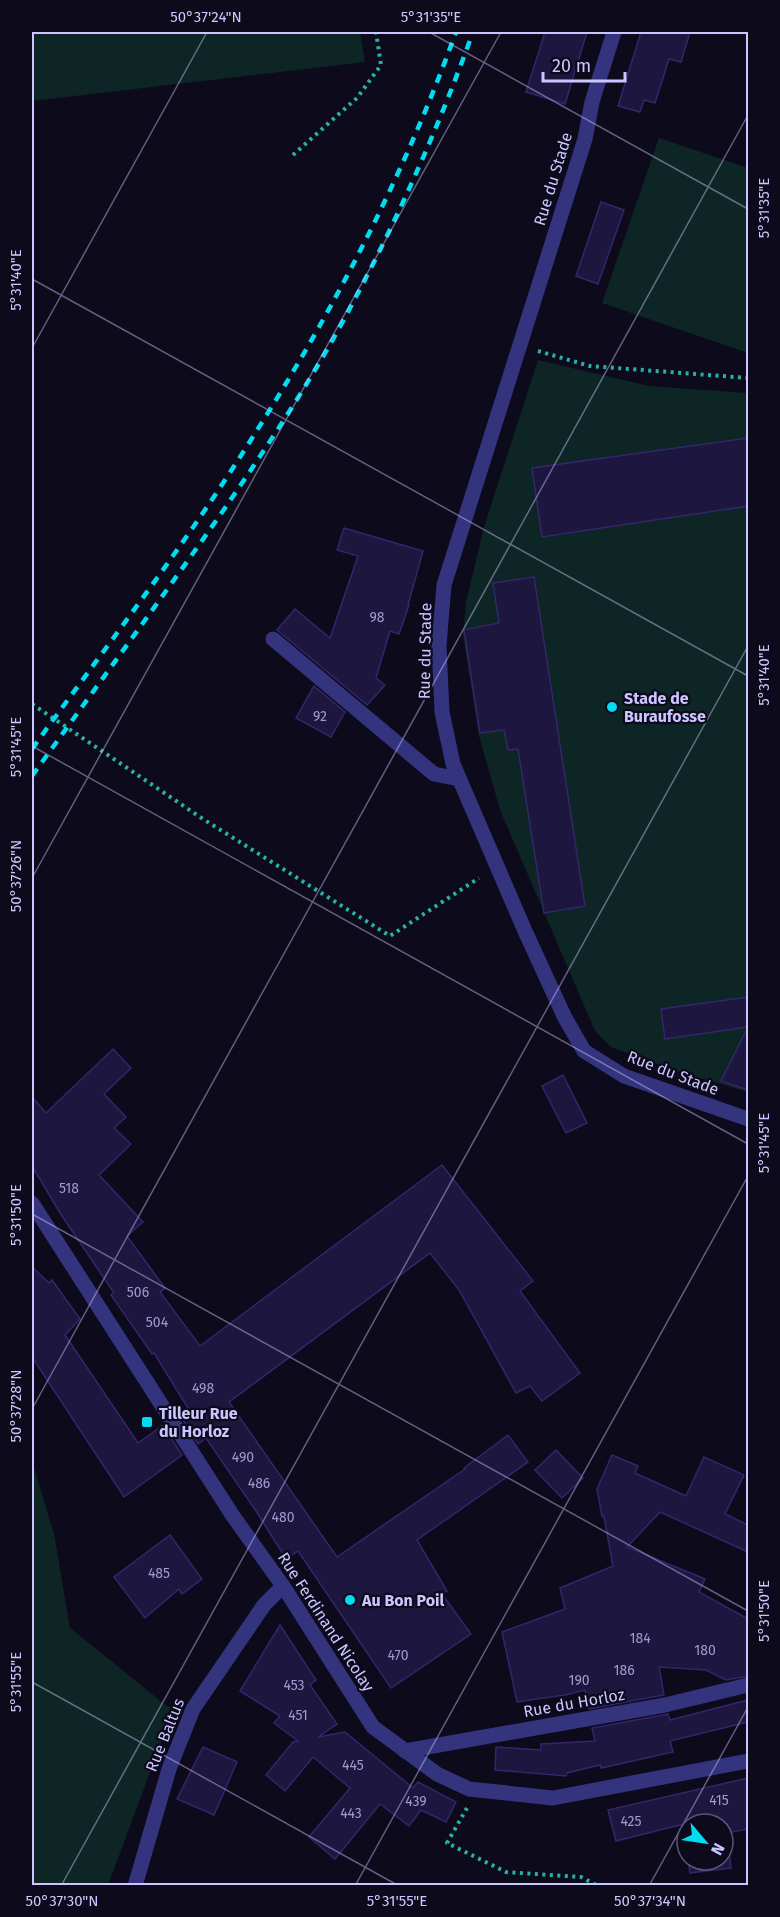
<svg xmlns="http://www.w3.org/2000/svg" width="780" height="1917" font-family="'Fira Sans',sans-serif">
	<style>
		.green { fill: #0d2625 }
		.building { fill: #1d163e; stroke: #33266b; stroke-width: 1.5 }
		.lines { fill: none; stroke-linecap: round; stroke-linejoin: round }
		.path { stroke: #27b2a7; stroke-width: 4; stroke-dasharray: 3 4.5; stroke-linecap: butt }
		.minor { stroke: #34337e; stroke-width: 15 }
		.rail { stroke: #00ddf1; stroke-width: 4.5; stroke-dasharray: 9 8; stroke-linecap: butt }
		.ticks { fill: none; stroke: #cbc6ff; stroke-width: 1.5; stroke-opacity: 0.45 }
		.poi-dot { fill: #00ddf1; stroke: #0d0a1c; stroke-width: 2 }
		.labels { text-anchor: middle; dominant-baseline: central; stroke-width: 4.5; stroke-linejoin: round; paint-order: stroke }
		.number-label { font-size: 14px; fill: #a09acf }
		.street-label { font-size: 16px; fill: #cbc6ff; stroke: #0d0a1c }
		.poi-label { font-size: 16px; font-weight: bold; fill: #cbc6ff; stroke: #0d0a1c; text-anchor: start }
		.neatline { fill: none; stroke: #cbc6ff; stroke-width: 2 }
		.ticks-label { font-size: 15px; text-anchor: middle; fill: #cbc6ff }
	</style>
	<rect width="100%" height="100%" fill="#0d0a1c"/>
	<g class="green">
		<path d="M32,32H360L365,62L32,101Z"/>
		<path d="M659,138L748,168V353L602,303Z"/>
		<path d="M538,360L649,386L748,393V1092L673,1070L611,1047L595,1031L500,810L479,736L463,635L466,602L484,527Z"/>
		<path d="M32,1461L54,1534L70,1628L173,1711L108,1885H32Z"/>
	</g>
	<g class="building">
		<path d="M545,32H587L565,104L526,92Z"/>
		<path d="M641,32H690L681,62L669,59L655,103L644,100L640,112L618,106Z"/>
		<path d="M601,202L624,210L598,284L576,276Z"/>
		<path d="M748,438V506L542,537L532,468Z"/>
		<path d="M344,528L423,551L408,605H409L399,634L390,631L376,678L385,685L367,705L277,630L295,609L330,638L358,556L337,550Z"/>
		<path d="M534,577L585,906L544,913L518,749L508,750L504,730L480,733L464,630L499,623L493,583Z"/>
		<path d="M314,686L345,712L331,737L296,718Z"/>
		<path d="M748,997V1090L721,1081L748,1027L665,1039L661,1009Z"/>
		<path d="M113,1049L131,1068L104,1094L126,1117L114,1128L131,1144L99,1175L143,1222L127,1236L165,1288L160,1292L200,1346L442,1165L533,1281L520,1291L580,1373L542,1401L530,1386L516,1393L459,1290L430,1253L229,1402L337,1557L465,1469L464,1468L508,1435L528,1462L417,1540L447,1591L442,1594L471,1634L391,1688L298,1551L286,1559L258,1514L206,1438L198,1444L179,1414L188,1408L154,1353L152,1354L111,1295L114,1293L60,1213L32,1166V1097L46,1113Z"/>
		<path d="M563,1075L587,1123L566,1133L542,1086Z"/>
		<path d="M32,1267L49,1283L52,1280L80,1319L65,1335L138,1443L163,1425L182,1455L124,1497L32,1357Z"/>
		<path d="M556,1450L583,1478L562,1498L535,1470Z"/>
		<path d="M612,1455L638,1466L635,1473L686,1496L704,1457L744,1475L725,1514L748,1525V1552L660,1512L627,1547L705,1579L699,1592L748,1619V1676L726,1680L706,1670L659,1667L664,1695L589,1709L585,1690L565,1695L517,1702L502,1632L565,1609L560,1588L613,1566L604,1517L602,1516L597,1489Z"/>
		<path d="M170,1535L202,1579L182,1594L179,1589L145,1618L114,1577Z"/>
		<path d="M280,1625L316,1680L310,1685L337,1724L318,1737L345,1732L413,1788L418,1782L456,1802L446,1822L421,1810L409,1826L380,1804L335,1859L309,1837L350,1788L313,1757L285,1791L266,1775L293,1742L298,1741L274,1723L280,1716L240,1691Z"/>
		<path d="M748,1700V1722L670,1741L673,1752L601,1768L600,1765L567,1773L566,1776L495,1770L496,1747L541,1750V1744L595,1741L592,1728L668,1714L670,1720Z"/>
		<path d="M203,1747L237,1762L214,1815L177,1799Z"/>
		<path d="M748,1778V1829L727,1833L731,1868L690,1873L688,1860H723V1824H687V1851L684,1824L616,1841L608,1810Z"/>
	</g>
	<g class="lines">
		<g class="path">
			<path d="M293,155L357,98L381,65L376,32"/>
			<path d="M538,351L590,366L748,378"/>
			<path d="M32,704L203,819L390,936L479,878"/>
			<path d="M467,1808L447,1843L506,1872L581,1877L598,1886"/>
		</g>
		<g class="minor">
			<path d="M614,32L592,102L585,139L444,585L439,646L442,712L453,764L525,931L564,1016L584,1051L624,1076L748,1119"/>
			<path d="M273,639L434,774L459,779"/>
			<path d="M32,1203L233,1516L283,1586L373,1727L437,1774L469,1789L553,1798L748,1761"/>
			<path d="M405,1751L665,1705L748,1685"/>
			<path d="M135,1886L169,1769L193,1709L264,1605L283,1586"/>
		</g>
		<g class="rail">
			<path d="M32,749C107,645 186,544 254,435C335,308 405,173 456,32"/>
			<path d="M32,776C96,687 162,598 225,508C264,451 303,393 337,332C390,236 436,135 473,32"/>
		</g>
	</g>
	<path class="ticks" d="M429,32L748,209M32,279L748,676M32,348L207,32M32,746L748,1144M32,878L501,32M32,1214L748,1611M32,1409L748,115M32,1682L399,1886M61,1886L748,646M355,1886L748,1176M649,1886L748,1707"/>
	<g class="poi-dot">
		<circle cx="612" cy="707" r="6"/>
		<rect x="141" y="1416" width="12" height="12" rx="3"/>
		<circle cx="350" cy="1600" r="6"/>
	</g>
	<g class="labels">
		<g class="number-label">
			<text x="377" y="617">98</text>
			<text x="320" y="716">92</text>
			<text x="69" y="1188">518</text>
			<text x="138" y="1292">506</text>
			<text x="157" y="1322">504</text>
			<text x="203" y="1388">498</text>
			<text x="243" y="1457">490</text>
			<text x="259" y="1483">486</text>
			<text x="283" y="1517">480</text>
			<text x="159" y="1573">485</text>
			<text x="640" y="1638">184</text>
			<text x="705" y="1650">180</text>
			<text x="398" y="1655">470</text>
			<text x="624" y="1670">186</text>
			<text x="579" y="1680">190</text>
			<text x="294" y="1685">453</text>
			<text x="298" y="1715">451</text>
			<text x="353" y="1765">445</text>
			<text x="719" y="1800">415</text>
			<text x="416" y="1801">439</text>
			<text x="351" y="1813">443</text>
			<text x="631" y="1821">425</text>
		</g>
		<g class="street-label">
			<text transform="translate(553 179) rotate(-73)">Rue du Stade</text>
			<text transform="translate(425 651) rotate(-89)">Rue du Stade</text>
			<text transform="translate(673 1073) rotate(21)">Rue du Stade</text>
			<text transform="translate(326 1622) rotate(57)">Rue Ferdinand Nicolay</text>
			<text transform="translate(574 1703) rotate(-10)">Rue du Horloz</text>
			<text transform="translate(165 1735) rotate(-68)">Rue Baltus</text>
		</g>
		<g class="poi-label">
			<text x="624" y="698">Stade de<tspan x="624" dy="18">Buraufosse</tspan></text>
			<text x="159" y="1413">Tilleur Rue<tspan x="159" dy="18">du Horloz</tspan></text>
			<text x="362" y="1600">Au Bon Poil</text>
		</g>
	</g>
	<rect width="780" height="1917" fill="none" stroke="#0d0a1c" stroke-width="66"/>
	<g transform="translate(705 1842) rotate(119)"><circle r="28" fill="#0d0a1c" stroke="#595577" stroke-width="1.5"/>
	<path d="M0-4.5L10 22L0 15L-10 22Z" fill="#00ddf1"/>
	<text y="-9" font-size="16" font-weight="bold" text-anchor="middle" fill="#cbc6ff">N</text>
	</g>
	<path d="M543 72v9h82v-9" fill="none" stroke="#cbc6ff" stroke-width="3"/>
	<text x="552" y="72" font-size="18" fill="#cbc6ff" stroke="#0d0a1c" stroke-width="4.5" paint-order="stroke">20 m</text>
	<rect x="33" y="33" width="714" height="1851" class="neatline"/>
	<g class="ticks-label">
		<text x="206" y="22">50°37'24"N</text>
		<text x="431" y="22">5°31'35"E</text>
		<text transform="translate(764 208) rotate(-90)" y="5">5°31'35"E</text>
		<text transform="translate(16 280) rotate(-90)" y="5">5°31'40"E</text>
		<text transform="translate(764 675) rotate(-90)" y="5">5°31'40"E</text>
		<text transform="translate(16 747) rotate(-90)" y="5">5°31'45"E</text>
		<text transform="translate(16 876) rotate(-90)" y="5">50°37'26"N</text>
		<text transform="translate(764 1143) rotate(-90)" y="5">5°31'45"E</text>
		<text transform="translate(16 1215) rotate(-90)" y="5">5°31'50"E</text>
		<text transform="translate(16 1406) rotate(-90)" y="5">50°37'28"N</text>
		<text transform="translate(764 1611) rotate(-90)" y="5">5°31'50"E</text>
		<text transform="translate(16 1682) rotate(-90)" y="5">5°31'55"E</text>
		<text x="62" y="1906">50°37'30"N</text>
		<text x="397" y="1906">5°31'55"E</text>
		<text x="650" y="1906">50°37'34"N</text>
	</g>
</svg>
